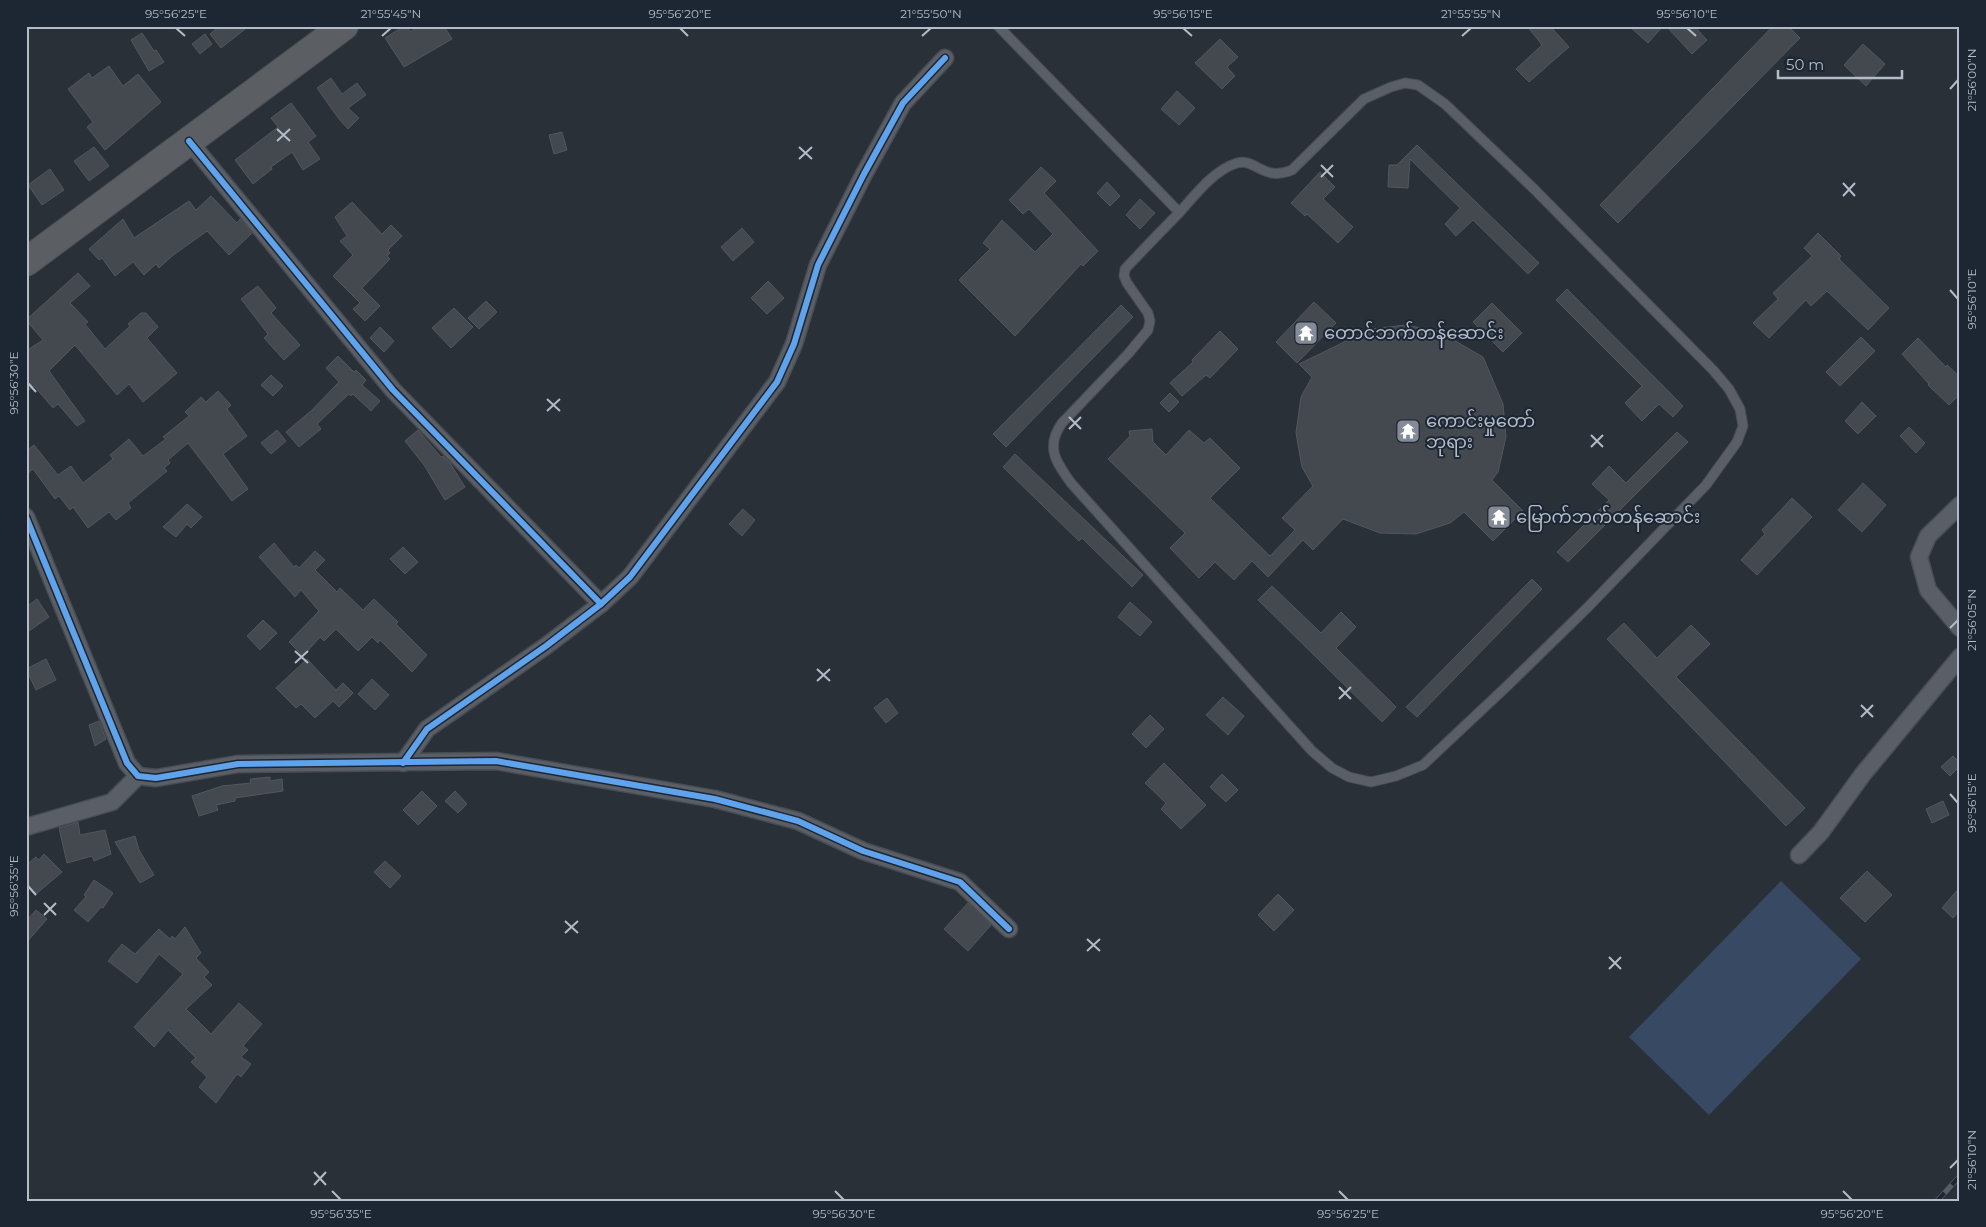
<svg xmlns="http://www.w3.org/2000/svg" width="1986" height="1227" font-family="Montserrat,'Noto Sans Myanmar',sans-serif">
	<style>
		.water { fill: #384963 }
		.building { fill: #444950; stroke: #52575f }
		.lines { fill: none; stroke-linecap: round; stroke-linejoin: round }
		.service-casing { stroke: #484c53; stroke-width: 11 }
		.minor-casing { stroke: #484c53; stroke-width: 19 }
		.trunk-casing { stroke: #474c53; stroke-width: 30 }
		.service { stroke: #5a5e66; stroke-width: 9 }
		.minor { stroke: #5a5e66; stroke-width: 16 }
		.trunk { stroke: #5b5f64; stroke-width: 28 }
		.rail-casing { stroke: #595d64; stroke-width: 5.5 }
		.rail { stroke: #1d2633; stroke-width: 4; stroke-dasharray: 11; stroke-linecap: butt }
		.cycleway-casing { stroke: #1d2633; stroke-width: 9 }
		.cycleway { stroke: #60a3ed; stroke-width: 6 }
		.ticks { fill: none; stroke: #b4bcc9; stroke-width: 2 }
		.labels { text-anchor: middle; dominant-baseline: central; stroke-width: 4; stroke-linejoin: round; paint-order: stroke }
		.poi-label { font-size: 18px; fill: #b4bcc9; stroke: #1d2633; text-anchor: start }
		.neatline { fill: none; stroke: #b4bcc9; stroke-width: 2 }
		.ticks-label { font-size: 12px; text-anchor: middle; fill: #b4bcc9 }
	</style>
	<rect width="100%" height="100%" fill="#2a3038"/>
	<path class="water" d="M1781,881L1861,959L1709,1115L1629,1037Z"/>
	<g class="building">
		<path d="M220,26H249L221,48L210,34Z"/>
		<path d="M404,26H407L410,32L419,26H444L452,39L404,67L385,38Z"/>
		<path d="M1527,26H1550L1569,47L1529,82L1516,69L1542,45Z"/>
		<path d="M1629,26H1663L1648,43Z"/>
		<path d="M1666,26H1694L1707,40L1692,54Z"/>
		<path d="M1773,26H1788L1800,38L1618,223L1600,205Z"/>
		<path d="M142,33L154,51L156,50L164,62L149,71L131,40Z"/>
		<path d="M205,34L212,44L200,54L192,44Z"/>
		<path d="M1220,39L1238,57L1227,67L1235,76L1222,89L1195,63Z"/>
		<path d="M1863,44L1885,64L1866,86L1844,65Z"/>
		<path d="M109,66L123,86L138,74L161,102L105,150L87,127L93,122L68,89L89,73L92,78Z"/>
		<path d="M331,78L342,94L357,83L366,95L348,108L359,118L348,129L339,119L317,88Z"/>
		<path d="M1177,91L1195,108L1179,125L1161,109Z"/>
		<path d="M291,103L316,136L308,142L320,159L303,170L292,152L271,167L272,169L253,184L235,160L278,127L271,118Z"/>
		<path d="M562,132L567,150L554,154L549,135Z"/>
		<path d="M1417,145L1539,263L1528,274L1473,220L1456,236L1445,224L1460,208L1410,159L1408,188L1388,187L1389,165H1397Z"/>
		<path d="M94,147L109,166L89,181L74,161Z"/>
		<path d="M1041,167L1056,181L1044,193L1098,251L1083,266L1081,264L1015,336L959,280L990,249L983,243L1002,220L1035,252L1053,234L1029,209L1023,214L1009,200Z"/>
		<path d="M50,169L64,190L42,205L28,185Z"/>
		<path d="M1320,172L1335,187L1323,199L1353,227L1338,243L1307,214L1305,216L1291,203Z"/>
		<path d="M1107,182L1120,196L1110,206L1097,193Z"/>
		<path d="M211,196L237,223L240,219L252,233L229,255L207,231L172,256L159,268L156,264L144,275L133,262L115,276L102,258L99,260L89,249L123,219L134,238L189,201L196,210Z"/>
		<path d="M1140,199L1155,213L1140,229L1126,215Z"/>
		<path d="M352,202L382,234L391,225L402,236L388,250L390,253L387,256L390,259L362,288L380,306L365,321L353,309L360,303L333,276L353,255L340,241L347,236L335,217Z"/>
		<path d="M742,228L754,242L733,261L721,247Z"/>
		<path d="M1818,233L1841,256L1839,259L1889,308L1868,330L1827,291L1811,306L1806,300L1769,338L1753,323L1778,299L1773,293L1812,256L1804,248Z"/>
		<path d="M78,273L90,286L70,303L88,322L85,324L105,349L130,326L128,324L141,313H146L158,327L147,338L177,373L143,402L129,384L117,395L75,345L49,371L85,421L77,426L58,404L53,408L34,386L26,392V351L43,340L26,320Z"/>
		<path d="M768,281L784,298L767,314L751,298Z"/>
		<path d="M258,286L276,308L271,313L300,345L284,360L264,338L268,334L241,299Z"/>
		<path d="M1567,289L1683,406L1673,417L1659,404L1642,421L1625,403L1642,386L1556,300Z"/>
		<path d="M486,301L497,312L479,329L468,318Z"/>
		<path d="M1314,302L1336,323L1297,363L1276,342Z"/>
		<path d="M1492,303L1522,333L1503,352L1473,322Z"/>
		<path d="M1121,305L1133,317L1006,447L993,434Z"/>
		<path d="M454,308L473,327L451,348L432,328Z"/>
		<path d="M1405,325L1438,331L1483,357L1503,404L1506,437L1498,472L1492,480L1523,511L1493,541L1464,512L1450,523L1416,534L1380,533L1343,519L1313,550L1303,540L1268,577L1252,561L1234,580L1215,562L1199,578L1170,548L1185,533L1108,459L1130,436L1129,431L1152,429L1153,442L1166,455L1189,430L1204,443L1210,438L1240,468L1210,498L1270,556L1295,530L1282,518L1313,486L1302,467L1296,433L1301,397L1312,377L1299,364L1371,329Z"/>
		<path d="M380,327L394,341L384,352L370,338Z"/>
		<path d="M1220,331L1238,349L1210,378L1206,375L1182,396L1170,383L1193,362L1192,360Z"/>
		<path d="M1861,337L1875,351L1840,386L1826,372Z"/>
		<path d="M1918,338L1946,367L1947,365L1960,377V394L1949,405L1928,385L1929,384L1902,354Z"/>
		<path d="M338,356L354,372L356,370L366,380L362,385L380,401L371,411L353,394L351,396L349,394L317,424L321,429L299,447L286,432L312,410L339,382L326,368Z"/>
		<path d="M271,375L283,386L273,396L261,385Z"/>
		<path d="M218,391L231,405L227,409L247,436L223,454L248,489L232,501L188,443L168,460L170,463L164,468L167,471L128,503L131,508L116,520L109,512L88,528L73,507L70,510L59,496L55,499L33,469L26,475V451L34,445L58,475L71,466L83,483L113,459L110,455L129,439L143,456L166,439L163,437L189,416L185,412L201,397L206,402Z"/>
		<path d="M1170,393L1179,402L1169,412L1160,403Z"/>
		<path d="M1862,402L1876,416L1858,434L1845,421Z"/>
		<path d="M1909,427L1925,443L1916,453L1900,436Z"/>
		<path d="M277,430L286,441L271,454L261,443Z"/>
		<path d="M418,430L441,457L443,456L450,463L465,487L445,500L424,465L405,441Z"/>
		<path d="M1677,432L1688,442L1568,562L1557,552L1609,500L1592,484L1609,466L1626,483Z"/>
		<path d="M1015,454L1143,575L1132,587L1082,538L1079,541L1003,467Z"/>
		<path d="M1863,483L1886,505L1862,532L1838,510Z"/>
		<path d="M1792,498L1812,517L1757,575L1741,560L1765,534L1762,530Z"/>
		<path d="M187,504L202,517L191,528L187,524L176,537L163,527Z"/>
		<path d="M743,509L755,520L742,536L729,524Z"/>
		<path d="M274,543L294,567L296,565L299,568L315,551L325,560L315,570L337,592L340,588L363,610L374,599L398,622L396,624L427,655L412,672L380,640L378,643L372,637L358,651L336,629L324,641L320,637L303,656L289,642L319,611L301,590L295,597L259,557Z"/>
		<path d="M403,547L418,562L405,574L390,559Z"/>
		<path d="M1532,579L1542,589L1417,717L1406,707Z"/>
		<path d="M1272,586L1321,633L1341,612L1356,627L1336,648L1396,707L1382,722L1258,600Z"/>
		<path d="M37,599L49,617L26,633V607Z"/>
		<path d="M1130,602L1152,622L1140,636L1118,617Z"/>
		<path d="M263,620L277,633L260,650L247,636Z"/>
		<path d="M1624,623L1657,658L1691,625L1710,644L1676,677L1805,808L1786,826L1607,639Z"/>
		<path d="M46,659L56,680L36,690L26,669Z"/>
		<path d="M307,659L336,690L343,683L353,693L339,707L333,701L315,718L301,704L296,708L276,688Z"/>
		<path d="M372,679L389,695L375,710L358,694Z"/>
		<path d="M1223,697L1244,716L1228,735L1206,715Z"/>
		<path d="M887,698L898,713L886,723L874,708Z"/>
		<path d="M1150,715L1164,729L1146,748L1132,734Z"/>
		<path d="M99,721L106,739L95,746L89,725Z"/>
		<path d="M1953,756L1960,763V766L1950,776L1941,767Z"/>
		<path d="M1164,763L1206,805L1181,829L1161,809L1166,803L1145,783Z"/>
		<path d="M1222,774L1238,790L1226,802L1210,787Z"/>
		<path d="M270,777V781L282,779L283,791L235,798V801L216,805L218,810L199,816L192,796L222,786L251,783L250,779Z"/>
		<path d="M422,791L437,806L418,825L403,810Z"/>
		<path d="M455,791L467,804L458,813L445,801Z"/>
		<path d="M1943,801L1949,815L1932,823L1926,809Z"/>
		<path d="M78,822L80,835L105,830L111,854L94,861L92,856L67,863L59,828Z"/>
		<path d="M135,836L139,850L154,875L140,883L115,842Z"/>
		<path d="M44,854L62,872L35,895L26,884V865L36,857L39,860Z"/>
		<path d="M385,861L401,876L390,888L374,872Z"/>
		<path d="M1867,871L1892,895L1865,922L1840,898Z"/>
		<path d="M94,880L113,893L103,908L101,907L88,922L74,910L86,897L84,895Z"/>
		<path d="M1960,887V910L1953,918L1942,908Z"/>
		<path d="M1278,894L1294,910L1274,931L1258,915Z"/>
		<path d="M968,903L991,925L968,951L944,929Z"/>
		<path d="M36,910L47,919L26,943V921Z"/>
		<path d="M185,927L201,953L196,958L209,972L204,977L212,985L186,1009L211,1034L239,1003L262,1024L243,1046L248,1050L241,1057L251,1064L241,1077L237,1074L216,1103L199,1087L207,1077L191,1062L196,1058L168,1030L154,1047L134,1027L183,974L159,954L137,983L108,961L122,944L135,954L159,929L170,939L172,936L175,939Z"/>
	</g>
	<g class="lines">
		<g class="service-casing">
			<g id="service">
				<path d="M998,26L1179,212"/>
				<path d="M1405,83L1418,85L1445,104L1533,188L1713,370L1729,389L1740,409L1743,426L1737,442L1706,485L1588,607L1505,688L1423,765L1396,776L1371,782L1349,777L1332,768L1312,751L1071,483C1056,462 1045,447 1062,423L1128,354L1148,330L1150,321L1148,313L1127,283L1124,276L1125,269C1143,250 1161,231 1179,213C1195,195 1214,170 1237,163C1256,158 1263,182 1292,170L1364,99L1391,87Z"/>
			</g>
		</g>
		<g class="minor-casing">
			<g id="minor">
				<path d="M189,141L393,390L601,604"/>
				<path d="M1960,505L1928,536L1919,557L1928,590L1960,628"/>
				<path d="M26,517L127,763L138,776L156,778L238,764L496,761L715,799L798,821L863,851L960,882L1009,929"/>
				<path d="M403,763L427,729L546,646L601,604L630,577L777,382L794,344L818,265L864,174L903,103L945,58"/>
				<path d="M26,827L112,802L138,776"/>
				<path d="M1799,855L1821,832L1863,774L1960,657"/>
			</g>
		</g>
		<g class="trunk-casing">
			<path id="trunk" d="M26,262L344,26"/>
		</g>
		<use href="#service" class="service"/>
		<use href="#minor" class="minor"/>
		<use href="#trunk" class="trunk"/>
		<g class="rail-casing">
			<path id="rail" d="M1937,1201L1960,1176"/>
		</g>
		<use href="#rail" class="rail"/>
		<g class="cycleway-casing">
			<g id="cycleway">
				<path d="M189,141L393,390L601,604"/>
				<path d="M26,517L127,763L138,776L156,778L238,764L496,761L715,799L798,821L863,851L960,882L1009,929"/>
				<path d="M403,763L427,729L546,646L601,604L630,577L777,382L794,344L818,265L864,174L903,103L945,58"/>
			</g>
		</g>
		<use href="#cycleway" class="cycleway"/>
	</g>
	<path class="ticks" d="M176,28L185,36M680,28L688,36M1183,28L1192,36M1687,28L1696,36M382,36L391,28M922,36L931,28M1462,36L1471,28M1950,89L1958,80M277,129L290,141M277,141L290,129M799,147L812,159M799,159L812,147M1321,165L1333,177M1321,177L1333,165M1843,183L1855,196M1843,196L1855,183M1950,290L1958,299M28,383L36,392M547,399L560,411M547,411L560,399M1069,417L1081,429M1069,429L1081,417M1591,435L1603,447M1591,447L1603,435M1950,628L1958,620M295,651L308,663M295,663L308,651M817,669L830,681M817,681L830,669M1339,687L1351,699M1339,699L1351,687M1861,705L1873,717M1861,717L1873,705M1950,794L1958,803M28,886L36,895M44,903L56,915M44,915L56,903M565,921L578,933M565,933L578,921M1087,939L1100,951M1087,951L1100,939M1609,957L1621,969M1609,969L1621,957M1950,1168L1958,1160M314,1172L326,1185M314,1185L326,1172M332,1191L341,1200M835,1191L844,1200M1339,1191L1348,1200M1843,1191L1852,1200"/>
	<defs>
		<g id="temple-square" transform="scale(1.25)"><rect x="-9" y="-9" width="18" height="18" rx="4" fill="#848b96" stroke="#1d2633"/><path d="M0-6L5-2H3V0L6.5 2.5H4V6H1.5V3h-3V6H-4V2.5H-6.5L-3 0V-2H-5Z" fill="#fff"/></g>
	</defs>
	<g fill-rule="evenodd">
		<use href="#temple-square" x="1306" y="333"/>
		<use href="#temple-square" x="1408" y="431"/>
		<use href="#temple-square" x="1499" y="517"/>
	</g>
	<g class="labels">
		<g class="poi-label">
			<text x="1324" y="333">တောင်ဘက်တန်ဆောင်း</text>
			<text x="1426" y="421">ကောင်းမှုတော်<tspan x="1426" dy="21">ဘုရား</tspan></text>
			<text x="1516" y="517">မြောက်ဘက်တန်ဆောင်း</text>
		</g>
	</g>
	<rect width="1986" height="1227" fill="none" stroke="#1d2633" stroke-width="55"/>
	<path d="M1778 70v8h124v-8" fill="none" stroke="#b4bcc9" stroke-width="2.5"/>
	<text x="1786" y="70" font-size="15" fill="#b4bcc9" stroke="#1d2633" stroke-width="4" paint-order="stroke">50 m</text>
	<rect x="28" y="28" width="1930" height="1172" class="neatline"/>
	<g class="ticks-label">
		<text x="176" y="18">95°56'25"E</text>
		<text x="391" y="18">21°55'45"N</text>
		<text x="680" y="18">95°56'20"E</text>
		<text x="931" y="18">21°55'50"N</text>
		<text x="1183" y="18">95°56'15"E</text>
		<text x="1471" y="18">21°55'55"N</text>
		<text x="1687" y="18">95°56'10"E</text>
		<text transform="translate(1972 80) rotate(-90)" y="4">21°56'00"N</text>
		<text transform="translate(1972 299) rotate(-90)" y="4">95°56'10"E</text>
		<text transform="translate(14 383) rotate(-90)" y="4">95°56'30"E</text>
		<text transform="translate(1972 620) rotate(-90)" y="4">21°56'05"N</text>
		<text transform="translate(1972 803) rotate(-90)" y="4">95°56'15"E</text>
		<text transform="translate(14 886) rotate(-90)" y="4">95°56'35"E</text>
		<text transform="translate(1972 1160) rotate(-90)" y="4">21°56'10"N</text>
		<text x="341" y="1218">95°56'35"E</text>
		<text x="844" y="1218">95°56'30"E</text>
		<text x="1348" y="1218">95°56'25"E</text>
		<text x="1852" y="1218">95°56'20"E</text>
	</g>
</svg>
